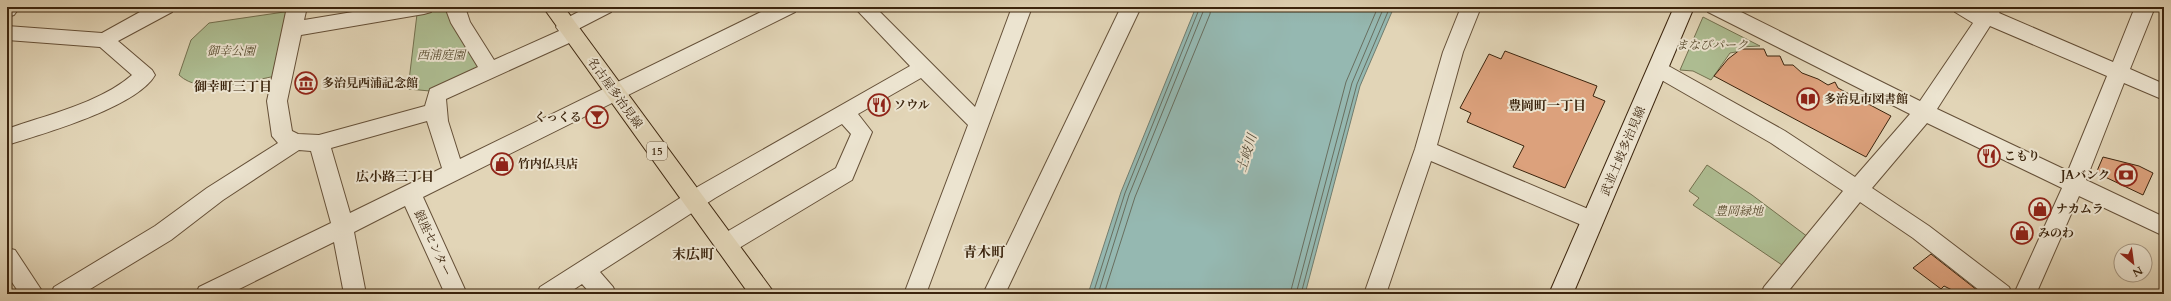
<svg xmlns="http://www.w3.org/2000/svg" width="2171" height="301" font-family="Cardo,'Noto Serif JP',serif">
	<style>
		.green { fill: #aebe93; stroke: #747150 }
		.water { fill: #95b8b1; stroke: #717d6f }
		.lines { fill: none; stroke-linecap: round; stroke-linejoin: round }
		.shore { stroke: #686e5f; stroke-width: 1 }
		.building { fill: #dca17c; stroke: #3b240d }
		.street-casing { stroke: #655038; stroke-width: 2 }
		.secondary-casing { stroke: #3b240d; stroke-width: 2 }
		.primary-casing { stroke: #3b240d; stroke-width: 2 }
		.street { fill: #ece4d0; fill-rule: evenodd }
		.secondary { fill: #ece4d0; fill-rule: evenodd }
		.primary { fill: #e2d5b7; fill-rule: evenodd }
		.labels { text-anchor: middle; dominant-baseline: central; stroke-width: 4; stroke-linejoin: round; paint-order: stroke }
		.shield { fill: #ece4d0; stroke: #705e48; stroke-width: 1 }
		.shield-label { font-size: 11px; font-weight: bold; fill: #3b240d }
		.park-label { font-size: 12px; font-style: italic; fill: #584a2e; stroke: #ece4d0 }
		.poi-label { font-size: 12px; font-weight: bold; fill: #3b240d; stroke: #ece4d0; text-anchor: start }
		.street-label { font-size: 12px; fill: #3b240d; stroke: #ece4d0 }
		.neighbourhood-label { font-size: 13px; font-weight: bold; fill: #3b240d; stroke: #ece4d0 }
		.water-label { font-size: 13px; font-style: italic; fill: #524936; stroke: #ece4d0 }
		.quarter-label { font-size: 14px; font-weight: bold; fill: #3b240d; stroke: #ece4d0 }
	</style>
	<rect width="100%" height="100%" fill="#e2d5b7"/>
	<filter id="stains"><feTurbulence type="fractalNoise" baseFrequency=".005" numOctaves="4"/><feColorMatrix values="0 0 0 0 .2 0 0 0 0 .09 0 0 0 0 .02 0 0 0 .5 -.17"/></filter>
	<radialGradient id="worn" r=".72"><stop offset=".6" stop-color="#630" stop-opacity="0"/><stop offset="1" stop-color="#630" stop-opacity=".3"/></radialGradient>
	<g class="green">
		<path d="M447,7L481,69L430,91L408,89L417,14Z"/>
		<path d="M291,11L276,76C249,81 201,96 179,75L191,40L209,23Z"/>
		<path d="M1703,17L1760,46L1739,47L1741,51L1730,53L1711,80L1693,71L1680,70Z"/>
		<path d="M1707,165L1752,195L1808,237L1782,265L1693,205L1699,198L1689,191Z"/>
	</g>
	<path class="water" d="M1196,7H1394L1360,86L1305,294H1088L1121,192Z"/>
	<g class="lines">
		<g class="shore">
			<path d="M1093,294L1125,193L1200,7"/>
			<path d="M1098,294L1129,195L1205,7"/>
			<path d="M1104,294L1135,197L1210,14L1211,7"/>
			<path d="M1290,294L1346,82L1378,7"/>
			<path d="M1296,294L1352,83L1384,7"/>
			<path d="M1301,294L1357,84L1390,7"/>
		</g>
	</g>
	<g class="building">
		<path d="M1741,49H1764L1767,56H1780L1784,65H1793L1802,73L1818,79L1828,85L1835,82L1838,88L1891,116L1866,157L1714,76L1728,59Z"/>
		<path d="M1505,51L1597,86L1593,96L1605,101L1565,188L1513,167L1524,146L1467,122L1471,113L1460,108L1489,54L1501,59Z"/>
		<path d="M2103,157L2139,166L2153,173L2143,195L2103,176L2097,171Z"/>
		<path d="M1931,254L1982,294H1960L1944,286L1941,289L1913,268Z"/>
	</g>
	<g class="lines">
		<g class="street-casing">
			<g id="street">
				<path d="M7,7H20L14,15L7,17Z"/>
				<path d="M149,7H175L172,12L118,41L152,70L155,75C137,107 43,134 7,145V129C46,115 100,103 132,75L100,47L7,40V26L102,33Z"/>
				<path d="M287,7H307L304,20L383,7H434L431,12L424,14L301,35L287,101L292,131L298,134L319,135L425,106L430,89L478,67L451,23L445,7H465L470,22L494,60L559,31L556,27L559,22L588,7H614L611,12L578,29L581,34L578,39L446,99L448,121L460,159L771,7H798L795,12L423,197L467,294H445L405,206L354,232L366,294H344L334,242L229,294H196L199,287L331,223L311,151L299,150L223,200L171,240L82,294H51L54,287L155,226L207,188L278,143L272,136L267,101ZM427,121L442,168L350,213L331,148Z"/>
				<path d="M854,7H875L975,107L1012,7H1032L926,294H904L968,125L921,78L858,114L872,132L852,180L734,251L726,253L718,251L715,244L718,237L836,168L851,134L842,124L715,198L600,272L613,287L616,294H591L582,284L567,294H537L540,287L699,186L910,66Z"/>
				<path d="M1121,7H1141L1005,294H983Z"/>
				<path d="M1461,7H1481L1463,52L1437,145L1600,214L1603,220L1600,226L1592,229L1584,226L1431,161L1386,294H1364L1415,149L1443,52Z"/>
				<path d="M1705,7H1731L1920,101L1973,23L1955,12L1952,7H1977L1981,10L1983,7H2003L1999,13L2113,62L2135,7H2155L2130,69L2164,84V100L2124,83L2086,180L2164,217V236L2079,196L2036,294H2014L2062,188L1927,123L1872,188L1929,226L2009,287L2012,294H1984L1913,238L1860,202L1786,294H1761L1764,287L1843,191L1771,143L1651,74L1648,69L1651,64L1658,62L1665,64L1785,131L1855,177L1910,114L1708,12ZM1990,26L2107,76L2068,171L1937,109Z"/>
				<path d="M7,248L15,250L44,294H20L7,275Z"/>
			</g>
		</g>
		<g class="secondary-casing">
			<path id="secondary" d="M1674,7H1694L1573,294H1549Z"/>
		</g>
		<g class="primary-casing">
			<path id="primary" d="M543,7H564L775,294H749Z"/>
		</g>
		<use href="#street" class="street"/>
		<use href="#secondary" class="secondary"/>
		<use href="#primary" class="primary"/>
	</g>
	<defs>
		<g id="museum-ring" transform="scale(1.15)"><circle r="9.5" fill="#ece4d0" stroke="#8f2418" stroke-width="1.5"/><path d="M0-6L6-3V-2H-6V-3ZM-5-1h2V3h-2ZM-1-1h2V3h-2ZM3-1h2V3H3ZM-6 4H6V6H-6Z" fill="#8f2418"/></g>
		<g id="library-ring" transform="scale(1.15)"><circle r="9.5" fill="#ece4d0" stroke="#8f2418" stroke-width="1.5"/><path d="M-6-4Q-3-5.5-.7-3.5V5Q-3 3-6 4ZM6-4Q3-5.5 .7-3.5V5Q3 3 6 4Z" fill="#8f2418"/></g>
		<g id="restaurant-ring" transform="scale(1.15)"><circle r="9.5" fill="#ece4d0" stroke="#8f2418" stroke-width="1.5"/><path d="M-5-6h1v4h1v-4h1v4h1v-4h1v5L-1.5 .5V6h-2V.5L-5-1ZM5-6V6H3V1.5H1.5Q1.5-4 5-6Z" fill="#8f2418"/></g>
		<g id="bar-ring" transform="scale(1.15)"><circle r="9.5" fill="#ece4d0" stroke="#8f2418" stroke-width="1.5"/><path d="M-6-5H6L.8 .8V4.5H3.5V6h-7V4.5H-.8V.8Z" fill="#8f2418"/></g>
		<g id="shop-ring" transform="scale(1.15)"><circle r="9.5" fill="#ece4d0" stroke="#8f2418" stroke-width="1.5"/><path d="M-5-2.5h2.3a2.7 3.5 0 0 1 5.4 0H5L5.5 6h-11ZM-1.5-2.5h3a1.5 2.3 0 0 0-3 0Z" fill="#8f2418"/></g>
		<g id="bank-ring" transform="scale(1.15)"><circle r="9.5" fill="#ece4d0" stroke="#8f2418" stroke-width="1.5"/><path d="M-6-4H6V4H-6ZM0-2.3a2.3 2.3 0 1 0 0 4.6a2.3 2.3 0 1 0 0-4.6Z" fill="#8f2418"/></g>
	</defs>
	<g fill-rule="evenodd">
		<use href="#museum-ring" x="306" y="83"/>
		<use href="#library-ring" x="1808" y="99"/>
		<use href="#restaurant-ring" x="879" y="105"/>
		<use href="#bar-ring" x="597" y="117"/>
		<use href="#restaurant-ring" x="1989" y="156"/>
		<use href="#shop-ring" x="502" y="164"/>
		<use href="#bank-ring" x="2126" y="175"/>
		<use href="#shop-ring" x="2040" y="209"/>
		<use href="#shop-ring" x="2022" y="233"/>
	</g>
	<g class="labels">
		<rect class="shield" x="647" y="142" width="20" height="18" rx="3"/>
		<g class="shield-label">
			<text x="657" y="151">15</text>
		</g>
		<g class="park-label">
			<text x="1712" y="45">まなびパーク</text>
			<text x="231" y="51">御幸公園</text>
			<text x="441" y="55">西浦庭園</text>
			<text x="1739" y="211">豊岡緑地</text>
		</g>
		<g class="poi-label">
			<text x="322" y="83">多治見西浦記念館</text>
			<text x="1824" y="99">多治見市図書館</text>
			<text x="894" y="105">ソウル</text>
			<text x="582" y="117" text-anchor="end">くっくる</text>
			<text x="2004" y="156">こもり</text>
			<text x="518" y="164">竹内仏具店</text>
			<text x="2110" y="175" text-anchor="end">JAバンク</text>
			<text x="2056" y="209">ナカムラ</text>
			<text x="2038" y="233">みのわ</text>
		</g>
		<g class="street-label">
			<text transform="translate(615 93) rotate(54)">名古屋多治見線</text>
			<text transform="translate(1623 151) rotate(-67)">武並土岐多治見線</text>
			<text transform="translate(433 243) rotate(65)">銀座センター</text>
		</g>
		<g class="neighbourhood-label">
			<text x="233" y="87">御幸町三丁目</text>
			<text x="1547" y="106">豊岡町一丁目</text>
			<text x="395" y="177">広小路三丁目</text>
		</g>
		<g class="water-label">
			<text transform="translate(1247 153) rotate(-73)">土岐川</text>
		</g>
		<g class="quarter-label">
			<text x="984" y="252">青木町</text>
			<text x="693" y="254">末広町</text>
		</g>
	</g>
	<rect width="2171" height="301" fill="none" stroke="#e2d5b7" stroke-width="24"/>
	<rect x="8" y="8" width="2155" height="285" fill="none" stroke="#3b240d" stroke-width="2"/>
	<rect x="12" y="12" width="2147" height="277" fill="none" stroke="#3b240d"/>
	<g transform="translate(2133 263) rotate(151)"><circle r="19" fill="#ece4d0" stroke="#a59782"/>
	<path d="M0-3L7 15L0 10L-7 15Z" fill="#8f2418"/>
	<text y="-6" font-size="11" font-weight="bold" text-anchor="middle" fill="#3b240d">N</text>
	</g>
	<rect width="100%" height="100%" filter="url(#stains)"/>
	<rect width="100%" height="100%" fill="url(#worn)"/>
</svg>
